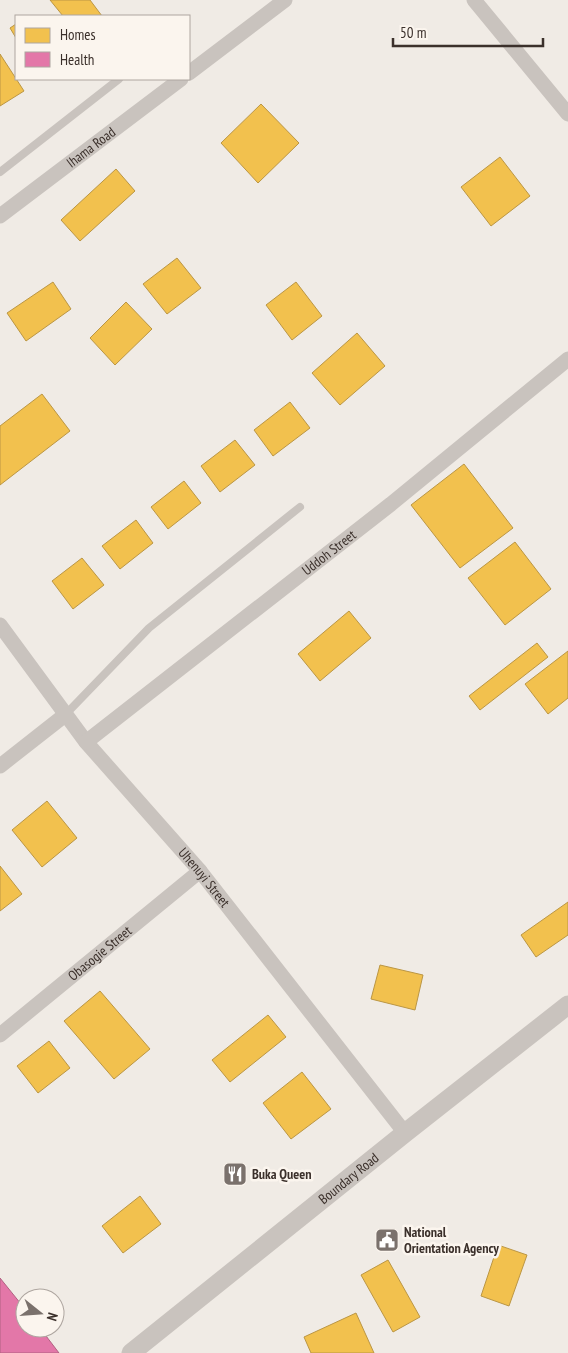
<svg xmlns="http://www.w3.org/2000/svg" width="568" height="1353" font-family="'PT Sans Narrow',sans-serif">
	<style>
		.homes { fill: #f2c14e; stroke: #bb9644 }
		.health { fill: #e377a8; stroke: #b16282 }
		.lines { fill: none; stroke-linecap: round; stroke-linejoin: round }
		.service { stroke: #c9c3be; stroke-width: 8 }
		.minor { stroke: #c9c3be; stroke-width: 15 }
		.tertiary { stroke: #c9c3be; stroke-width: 19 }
		.labels { text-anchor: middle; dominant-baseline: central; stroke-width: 5; stroke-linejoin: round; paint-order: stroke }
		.street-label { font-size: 14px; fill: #3b302b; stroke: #fbf5ee }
		.poi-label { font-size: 14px; font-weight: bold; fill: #3b302b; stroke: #fbf5ee; text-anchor: start }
	</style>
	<rect width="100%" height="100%" fill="#f0ebe5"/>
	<g class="homes">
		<path d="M50,0H90L102,16H63Z"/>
		<path d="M16,24V38L10,28Z"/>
		<path d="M0,54L24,91L0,106Z"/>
		<path d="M261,104L299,143L258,183L221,143Z"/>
		<path d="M500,157L530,196L491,226L461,187Z"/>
		<path d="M116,169L135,191L80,241L61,220Z"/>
		<path d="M177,258L201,288L167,314L143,284Z"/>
		<path d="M53,282L71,309L26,341L7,313Z"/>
		<path d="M296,282L322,316L292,340L266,305Z"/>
		<path d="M126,302L152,329L115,365L90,338Z"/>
		<path d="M357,333L385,366L340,405L312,373Z"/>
		<path d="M42,394L70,431L0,485V426Z"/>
		<path d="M290,402L310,428L273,456L254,430Z"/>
		<path d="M235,440L255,465L220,492L201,466Z"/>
		<path d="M464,464L513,528L460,568L411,505Z"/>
		<path d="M184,481L201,503L168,529L151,507Z"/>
		<path d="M136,520L153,543L120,569L102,546Z"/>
		<path d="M515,542L551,589L505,625L468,578Z"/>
		<path d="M82,558L104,585L73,609L52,581Z"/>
		<path d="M349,611L371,638L320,681L298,654Z"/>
		<path d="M537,643L548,657L480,710L469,696Z"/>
		<path d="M568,651V698L548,714L525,684Z"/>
		<path d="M47,801L77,838L42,867L12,830Z"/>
		<path d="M0,866L22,894L0,911Z"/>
		<path d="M568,902V935L536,957L521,935Z"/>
		<path d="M380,965L423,975L415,1010L371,999Z"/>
		<path d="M100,991L150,1049L114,1079L64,1021Z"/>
		<path d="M268,1015L286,1037L230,1082L212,1060Z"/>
		<path d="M49,1041L70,1068L38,1093L17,1066Z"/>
		<path d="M302,1072L331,1109L291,1139L263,1103Z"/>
		<path d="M140,1196L161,1224L123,1253L102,1226Z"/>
		<path d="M498,1245L527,1255L509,1306L481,1296Z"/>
		<path d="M388,1260L420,1317L393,1332L361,1275Z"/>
		<path d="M356,1313L374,1353H311L304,1337Z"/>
	</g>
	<path class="health" d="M0,1278L25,1309V1328H40L59,1353H0Z"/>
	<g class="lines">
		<g class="service">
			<path d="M0,172L119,79"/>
			<path d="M65,715L149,628L300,507"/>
		</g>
		<g class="minor">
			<path d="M474,0L568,114"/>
			<path d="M189,73L285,0"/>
			<path id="s1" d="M0,216L181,79"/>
			<path id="s2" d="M0,625L86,742L200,871L405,1133"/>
			<path id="s3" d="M86,742L391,504L568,359"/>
			<path d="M0,766L65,715"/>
			<path id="s4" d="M0,1035L200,871"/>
		</g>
		<path class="tertiary" id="s5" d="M131,1353L405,1133L568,1005"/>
	</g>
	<defs>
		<g id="restaurant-square" transform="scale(1.25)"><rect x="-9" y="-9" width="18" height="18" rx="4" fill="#7a716c" stroke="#fbf5ee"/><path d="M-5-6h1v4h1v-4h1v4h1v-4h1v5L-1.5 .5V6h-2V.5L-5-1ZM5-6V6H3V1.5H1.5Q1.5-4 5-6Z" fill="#fff"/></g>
		<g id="civic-square" transform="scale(1.25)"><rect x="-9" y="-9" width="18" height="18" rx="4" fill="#7a716c" stroke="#fbf5ee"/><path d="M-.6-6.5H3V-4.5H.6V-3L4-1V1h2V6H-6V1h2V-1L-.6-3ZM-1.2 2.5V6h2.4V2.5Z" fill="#fff"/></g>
	</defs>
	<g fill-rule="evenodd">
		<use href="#restaurant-square" x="235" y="1174"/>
		<use href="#civic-square" x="387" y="1240"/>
	</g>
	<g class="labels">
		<g class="street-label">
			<text stroke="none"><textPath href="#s1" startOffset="114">Ihama Road</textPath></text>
			<text stroke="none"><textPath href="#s3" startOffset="308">Uddoh Street</textPath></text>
			<text stroke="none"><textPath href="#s2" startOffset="325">Uhenuyi Street</textPath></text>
			<text stroke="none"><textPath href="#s4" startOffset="129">Obasogie Street</textPath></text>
			<text stroke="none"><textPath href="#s5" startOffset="279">Boundary Road</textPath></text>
		</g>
		<g class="poi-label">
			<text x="252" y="1174">Buka Queen</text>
			<text x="404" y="1232">National<tspan x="404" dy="16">Orientation Agency</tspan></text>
		</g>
	</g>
	<rect x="15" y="15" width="175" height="65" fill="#fbf5ee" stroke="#aea6a0"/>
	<rect x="25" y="28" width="25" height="15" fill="#f2c14e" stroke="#aea6a0"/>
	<text x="60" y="40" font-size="15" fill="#3b302b">Homes</text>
	<rect x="25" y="52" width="25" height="15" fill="#e377a8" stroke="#aea6a0"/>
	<text x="60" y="65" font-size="15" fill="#3b302b">Health</text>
	<g transform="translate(40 1313) rotate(107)"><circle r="24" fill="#fbf5ee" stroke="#aea6a0"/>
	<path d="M0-4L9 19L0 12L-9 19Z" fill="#7a716c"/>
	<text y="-8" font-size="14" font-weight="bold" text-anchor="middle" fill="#3b302b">N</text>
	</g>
	<path d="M393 38v8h150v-8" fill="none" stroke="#3b302b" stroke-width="2.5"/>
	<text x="400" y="38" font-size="15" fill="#3b302b" stroke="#fbf5ee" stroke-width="4" paint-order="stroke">50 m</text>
</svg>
